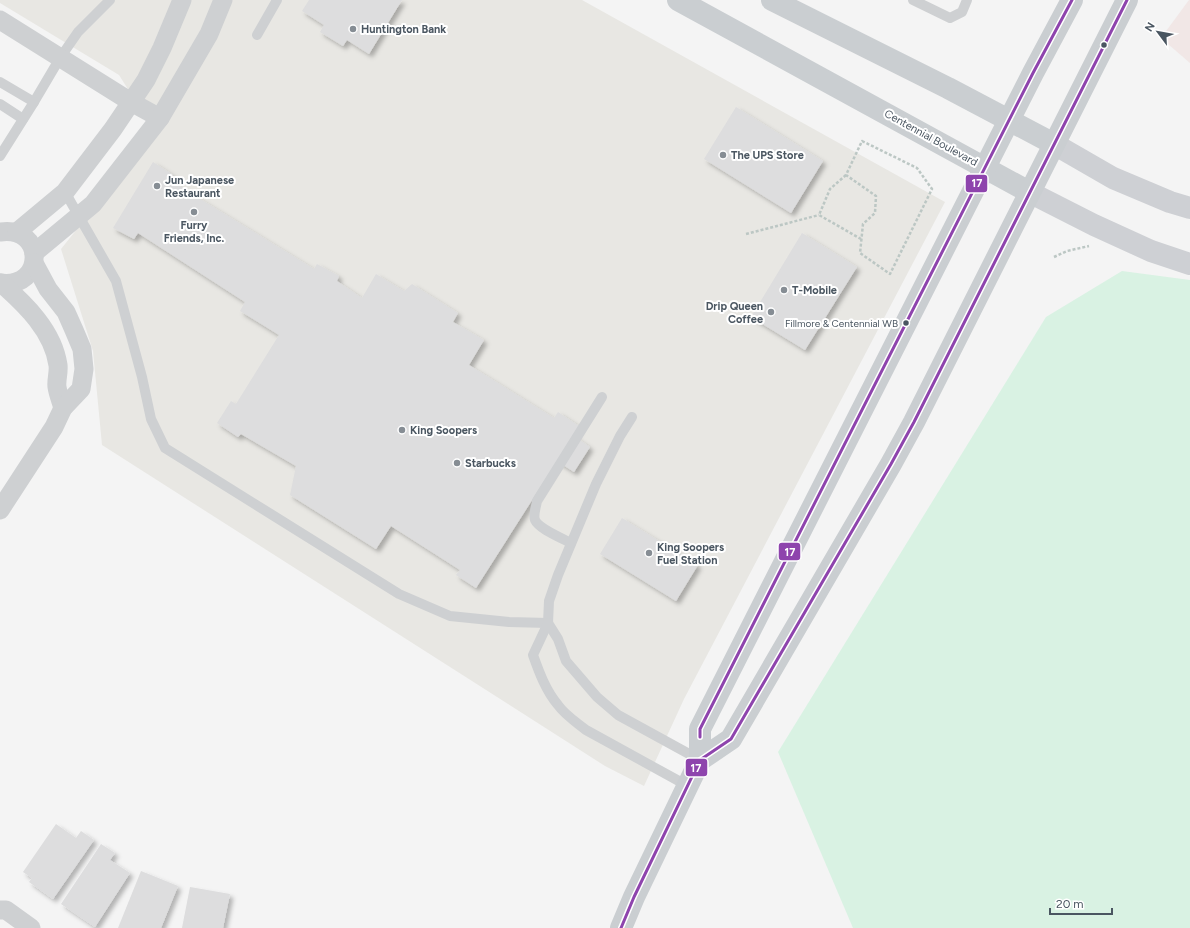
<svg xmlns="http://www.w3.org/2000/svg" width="1190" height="928" font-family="Figtree,sans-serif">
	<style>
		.commercial { fill: #e8e7e3 }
		.medical { fill: #f1e7e6 }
		.green { fill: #d9f2e3 }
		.building { fill: #ddddde; filter: url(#shadow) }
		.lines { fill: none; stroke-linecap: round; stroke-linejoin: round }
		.path { stroke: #bcc7c4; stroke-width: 2.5; stroke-dasharray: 3 2; stroke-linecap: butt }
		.lane { stroke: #ced0d2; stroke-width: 10 }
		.street { stroke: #ced0d2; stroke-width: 19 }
		.secondary { stroke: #ced0d4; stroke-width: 22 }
		.primary { stroke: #caced1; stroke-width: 22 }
		.bus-1-casing { stroke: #fff; stroke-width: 6 }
		.bus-1 { stroke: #8e44ad; stroke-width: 3 }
		.poi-dot { fill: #868d94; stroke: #fff; stroke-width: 1.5 }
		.bus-dot { fill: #4a5661; stroke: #fff; stroke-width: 1.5 }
		.labels { text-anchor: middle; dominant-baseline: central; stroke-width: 4; stroke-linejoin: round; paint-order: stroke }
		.bus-label { font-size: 10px; fill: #4a5661; stroke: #fff; text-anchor: end }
		.poi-label { font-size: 11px; font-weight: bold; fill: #4a5661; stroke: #fff; text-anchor: start }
		.street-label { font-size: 11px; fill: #4a5661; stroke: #fff }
		.line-badge { stroke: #fff; stroke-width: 1.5 }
		.badge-label { font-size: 11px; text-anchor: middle; font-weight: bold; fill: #fff }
	</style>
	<defs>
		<filter id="shadow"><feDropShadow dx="3.5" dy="3.5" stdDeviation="2" flood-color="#0004"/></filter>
	</defs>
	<rect width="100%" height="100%" fill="#f4f4f4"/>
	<path class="commercial" d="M0,0H582L945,202L684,699L644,786L605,766L102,445L93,351L61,249L155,132L119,75L0,3Z"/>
	<path class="medical" d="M1189,0H1190V63L1161,38Z"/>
	<path class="green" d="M1122,271L1190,280V928H853L778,752L1046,317Z"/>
	<g class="building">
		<path d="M309,0H402L369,54L347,40L343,46L320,32L324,25L302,11Z"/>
		<path d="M736,107L823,161L791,213L704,159Z"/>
		<path d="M153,162L173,175L171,181L314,269L317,264L339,276L337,281L362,298L376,274L404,291L412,284L458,313L453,322L484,340L469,365L554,418L558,412L579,426L574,436L590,447L574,472L557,461L476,588L456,575L460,570L391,526L376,549L290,495L296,466L241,434L238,437L217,423L231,401L236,404L279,335L240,311L245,302L138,233L134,239L113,228Z"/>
		<path d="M802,233L857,267L805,350L751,317Z"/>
		<path d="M622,518L698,565L676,601L600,554Z"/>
		<path d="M56,824L76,838L81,831L94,840L53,899L29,882L32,878L23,872Z"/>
		<path d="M101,844L115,853L110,860L130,873L95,927L61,904Z"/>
		<path d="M141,871L178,886L161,928H118Z"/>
		<path d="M190,887L230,894L223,928H182Z"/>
	</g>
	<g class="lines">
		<g class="path">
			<path d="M862,141L917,168L932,189L890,274L860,253L863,224L875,213L876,196L846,175Z"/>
			<path d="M846,175L830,189L819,215L861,239"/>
			<path d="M746,234L819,215"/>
			<path d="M1054,257L1067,251L1089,246"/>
		</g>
		<g class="lane">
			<path d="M913,0L950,18L962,12L967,0"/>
			<path d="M257,35L277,0"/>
			<path d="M0,82L34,102L60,58L78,32L110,0"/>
			<path d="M0,104L23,119"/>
			<path d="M0,156L34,102"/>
			<path d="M65,192L116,281L142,377L151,419L165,448L399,594L450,616L509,622L548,623"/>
			<path d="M632,417L620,436L596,484L558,575L549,601L548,623L533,655C539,672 546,691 558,705C565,715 576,722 586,730L688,786"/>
			<path d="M571,543C562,538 539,529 535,520C533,515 536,507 537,501L602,397"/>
			<path d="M548,623L558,639L566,661L597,697L618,715L700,760"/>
		</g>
		<g class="street">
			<path d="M0,20L131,102L160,118"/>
			<path d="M0,232C45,225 46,289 0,283"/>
			<path d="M17,232L65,192L113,129L146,80L162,48L182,0"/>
			<path d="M34,253L93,204L160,118L209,34L223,0"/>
			<path d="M1,283C26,305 53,331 58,365C59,373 56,380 57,387C58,394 61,401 63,408"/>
			<path d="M0,510L54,427L63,408L81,389L84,369L82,349L74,330L66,312L48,289L34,263"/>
			<path d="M0,910H6L31,928"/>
		</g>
		<g class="secondary">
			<path d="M1054,144L1113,178L1170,202L1190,208"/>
			<path d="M1029,192L1094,225L1151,251L1190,264"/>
		</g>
		<g class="primary">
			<path d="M678,0L1029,192"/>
			<path d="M772,0L948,88L1054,144"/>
			<path d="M700,760L731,739L891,464L914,422L1127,0"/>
			<path d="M621,928L634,897L700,760V729L1033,73L1072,0"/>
		</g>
		<g class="bus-1-casing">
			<g id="bus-1">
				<path d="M700,737V729L1033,73L1072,0"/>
				<path d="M621,928L634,897L700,760L731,739L891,464L914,422L1127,0"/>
			</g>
		</g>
		<use href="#bus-1" class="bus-1"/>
	</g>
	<g class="poi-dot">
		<circle cx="353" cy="29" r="4"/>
		<circle cx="723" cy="155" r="4"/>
		<circle cx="157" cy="186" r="4"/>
		<circle cx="194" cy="212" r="4"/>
		<circle cx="784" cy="290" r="4"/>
		<circle cx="771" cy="312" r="4"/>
		<circle cx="402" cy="430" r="4"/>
		<circle cx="457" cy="463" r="4"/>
		<circle cx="649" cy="553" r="4"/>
	</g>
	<g class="bus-dot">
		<circle cx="1104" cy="45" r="3.5"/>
		<circle cx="906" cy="323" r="3.5"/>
	</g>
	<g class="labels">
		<g class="bus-label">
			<text x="898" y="323">Fillmore &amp; Centennial WB</text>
		</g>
		<g class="poi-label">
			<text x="361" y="29">Huntington Bank</text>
			<text x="731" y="155">The UPS Store</text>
			<text x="165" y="180">Jun Japanese<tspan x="165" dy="13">Restaurant</tspan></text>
			<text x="194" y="225" text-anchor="middle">Furry<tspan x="194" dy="13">Friends, Inc.</tspan></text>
			<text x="792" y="290">T-Mobile</text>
			<text x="763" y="306" text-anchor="end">Drip Queen<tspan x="763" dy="13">Coffee</tspan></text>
			<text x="410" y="430">King Soopers</text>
			<text x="465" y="463">Starbucks</text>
			<text x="657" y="547">King Soopers<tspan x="657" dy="13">Fuel Station</tspan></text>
		</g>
		<g class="street-label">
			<text transform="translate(931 138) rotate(29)">Centennial Boulevard</text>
		</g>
	</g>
	<g class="line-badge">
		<rect x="965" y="174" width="23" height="19" rx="4" fill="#8e44ad"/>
		<rect x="778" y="542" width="23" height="19" rx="4" fill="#8e44ad"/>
		<rect x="685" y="758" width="23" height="19" rx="4" fill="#8e44ad"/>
	</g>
	<g class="badge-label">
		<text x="977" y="187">17</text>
		<text x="790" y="556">17</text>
		<text x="696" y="772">17</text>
	</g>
	<g transform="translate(1158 32) rotate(302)" stroke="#ffffff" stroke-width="3" paint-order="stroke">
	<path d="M0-3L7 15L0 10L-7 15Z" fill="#4a5661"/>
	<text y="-6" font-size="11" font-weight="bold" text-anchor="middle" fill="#4a5661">N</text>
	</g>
	<path d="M1050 908v6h62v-6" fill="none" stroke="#4a5661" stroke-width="2"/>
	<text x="1056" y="908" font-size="12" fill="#4a5661" stroke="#ffffff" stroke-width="3" paint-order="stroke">20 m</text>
</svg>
